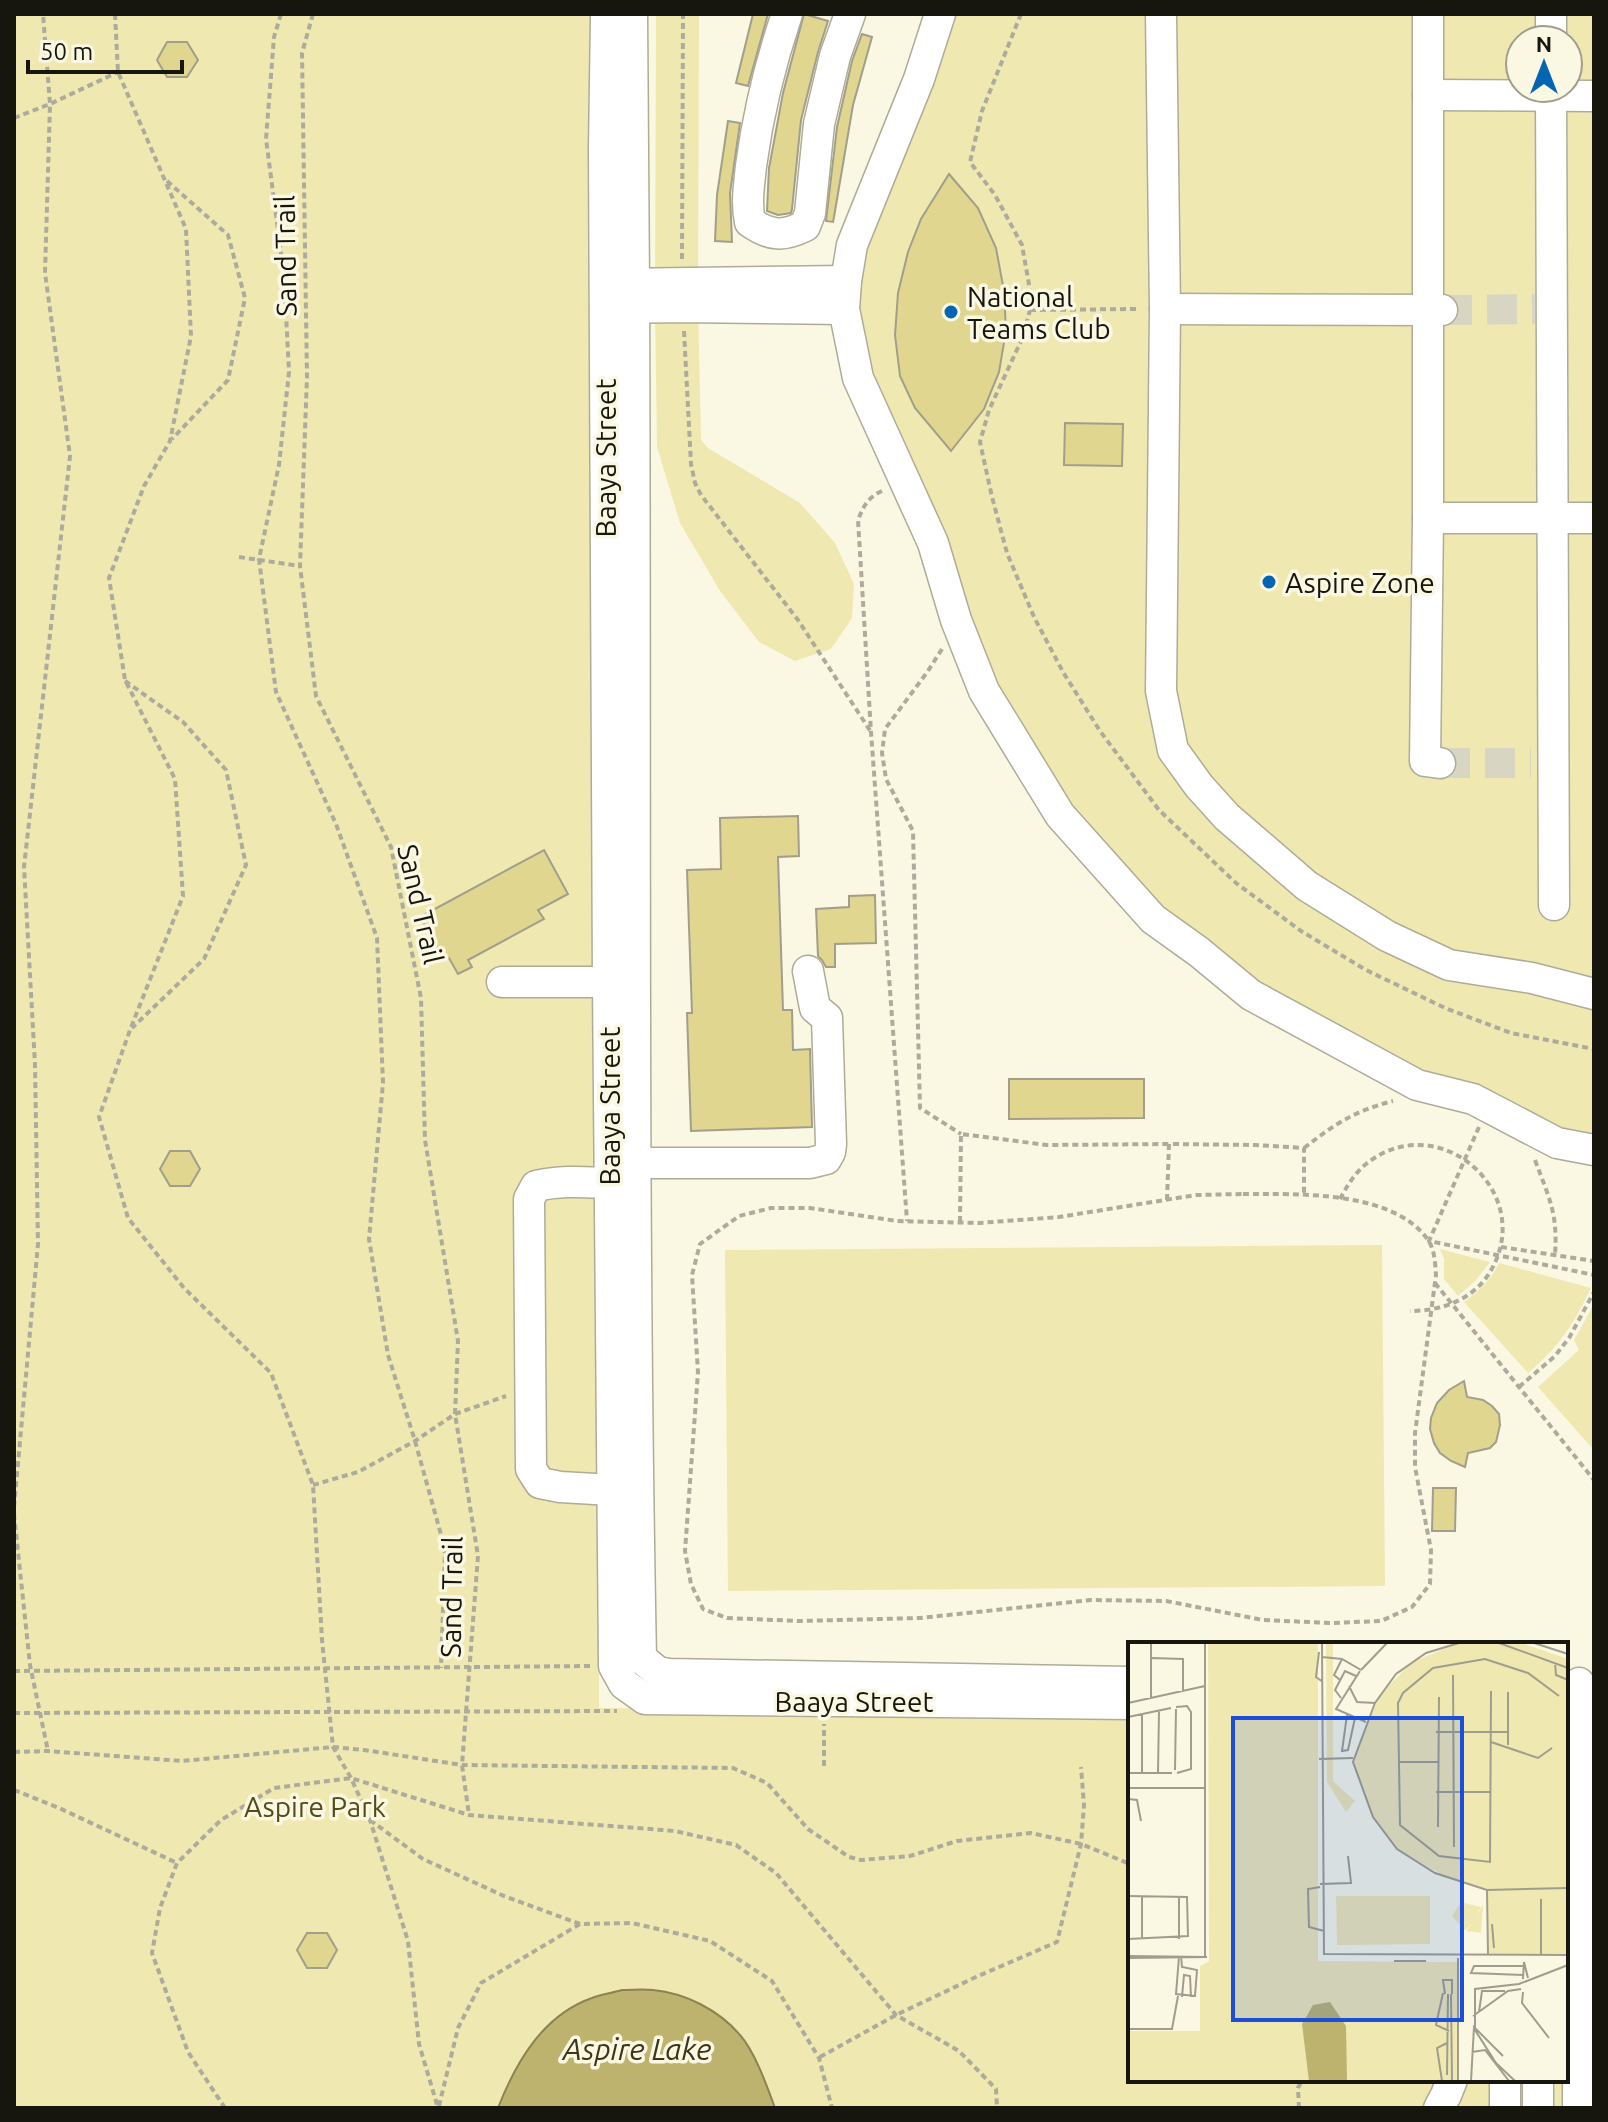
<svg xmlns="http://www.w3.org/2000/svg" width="1608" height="2122" font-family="Ubuntu,sans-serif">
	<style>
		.green { fill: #f0e8b1; fill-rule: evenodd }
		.water { fill: #bdb36e; stroke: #8b8451; stroke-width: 2 }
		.building { fill: #e0d690; stroke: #a19f8b; stroke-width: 2 }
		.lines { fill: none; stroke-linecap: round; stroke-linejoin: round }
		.minor-tunnel { stroke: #d8d6c3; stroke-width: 30; stroke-dasharray: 30 15; stroke-linecap: butt }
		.minor-casing { stroke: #aeac98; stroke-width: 33 }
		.path { stroke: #adab9b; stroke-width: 4; stroke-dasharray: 6 4; stroke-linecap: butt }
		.minor { stroke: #fff; stroke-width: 30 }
		.poi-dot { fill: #0465b2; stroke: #faf8e3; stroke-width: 3 }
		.labels { text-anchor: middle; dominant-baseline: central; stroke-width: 7; stroke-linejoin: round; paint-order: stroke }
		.street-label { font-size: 28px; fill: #17160e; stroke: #faf8e3 }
		.poi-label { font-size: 28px; fill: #17160e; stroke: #faf8e3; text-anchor: start }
		.park-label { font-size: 28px; fill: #534c17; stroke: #faf8e3 }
		.water-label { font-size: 30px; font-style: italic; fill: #3b3617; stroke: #faf8e3 }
		.inset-road { fill: none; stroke: #9f9e8e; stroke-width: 2 }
		.view { fill: #1d4ed8; fill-opacity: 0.15; stroke: #1d4ed8; stroke-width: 4 }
		.inset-edge { fill: none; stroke: #17160e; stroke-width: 4 }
	</style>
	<rect width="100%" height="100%" fill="#faf8e3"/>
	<g class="green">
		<path d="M14,14H599V1708L1130,1711V2080H1566L1569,2108H14Z"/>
		<path d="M656,14H699L698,306L701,440L708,448L800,503L835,543L854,584L852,618L831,649L795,661L759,642L720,591L680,523L657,447L655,306Z"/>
		<path d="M940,14H1594V1150L1557,1143L1199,952L1021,750L844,309ZM1520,40H1568V88H1520Z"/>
		<path d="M1382,1245L1385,1586L728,1591L725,1250Z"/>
		<path d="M1440,1249L1490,1262L1476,1280L1458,1296L1444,1279V1259Z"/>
		<path d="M1499,1263L1591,1288C1574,1324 1559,1347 1528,1373L1464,1302C1479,1291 1490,1281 1499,1263Z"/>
		<path d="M1594,1304V1450L1538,1387L1579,1350L1574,1340Z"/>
	</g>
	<path class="water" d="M622,1990C632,1990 643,1989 653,1990C685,1993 719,2010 740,2035C755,2052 767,2086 775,2108H498C516,2062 543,2015 592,1998C602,1994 612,1993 622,1990Z"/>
	<g class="building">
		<path d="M753,14H768L748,86L736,83Z"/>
		<path d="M804,14L828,21L818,52L801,120L792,209L791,213L778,215L767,211L769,168L783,93Z"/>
		<path d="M862,34L872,37L853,105L834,217L833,222L826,221L837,127L852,61Z"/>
		<path d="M167,42H187L198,60L187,77H167L157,60Z"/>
		<path d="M728,121L740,123L730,193L732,242L715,241L717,195Z"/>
		<path d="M949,174L978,208L996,248L1004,291L1006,331L999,372L984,409L951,451L915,408L900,376L895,335L898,293L908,252L921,219Z"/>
		<path d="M1065,423L1123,424L1122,466L1064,465Z"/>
		<path d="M798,816L799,856L778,857L783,1010H792L793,1050L810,1049L812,1127L691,1131L687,1013H692L687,870L721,869L720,818Z"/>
		<path d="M544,850L568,894L538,910L544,919L468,960L472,967L458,974L449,958L444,960L420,917Z"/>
		<path d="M875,895L876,943L835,944V967H826L822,960L818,956L816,909L849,907V896Z"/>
		<path d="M1009,1079H1144V1118L1009,1119Z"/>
		<path d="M170,1151H190L200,1169L190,1186H170L160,1169Z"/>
		<path d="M1464,1381L1467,1397L1483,1400L1492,1406L1499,1414L1500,1425L1496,1442L1490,1448L1468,1453L1465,1467L1451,1461L1440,1453L1434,1443L1430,1429L1431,1418L1437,1403L1449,1390Z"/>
		<path d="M1433,1488H1456L1455,1531H1432Z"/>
		<path d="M307,1933H327L337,1950L327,1968H307L297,1950Z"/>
	</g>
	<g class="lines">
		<g class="minor-tunnel">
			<path d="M1442,310L1535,309"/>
			<path d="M1440,763H1531"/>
		</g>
		<g class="minor-casing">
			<g id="minor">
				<path d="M606,14L604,149L608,982L614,1666L624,1684L645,1699L1130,1704"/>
				<path d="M632,14C632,105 634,196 634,287C636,744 632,1201 641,1658L658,1672L669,1674L1130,1682"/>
				<path d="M787,14C770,64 758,114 751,166C749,186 746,203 750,222C770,236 783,237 805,226L810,213L819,124L835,56L850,14"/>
				<path d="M940,14L919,79L852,245L846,281L844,309L858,378L933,543L956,620L984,691L1060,815L1153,919L1199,952L1251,995L1417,1085L1473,1099L1557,1143L1594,1150"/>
				<path d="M1161,14L1165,309L1161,691L1173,750L1199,786L1227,817L1307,886L1387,936L1449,965L1532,978L1594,994"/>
				<path d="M1428,14V518L1425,761L1440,763"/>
				<path d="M1551,14V40"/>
				<path d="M1551,88L1554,905"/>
				<path d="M1428,95L1594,96"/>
				<path d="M616,284L846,281"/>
				<path d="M614,308L682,307L844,309"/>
				<path d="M1165,309L1442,310"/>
				<path d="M1428,518H1594"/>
				<path d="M502,982H628"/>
				<path d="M616,1163H810L826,1159L830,1152L831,1144L827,1018L815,1008L808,971"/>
				<path d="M609,1183C584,1182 560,1180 536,1186L529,1199L531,1469L540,1483L560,1487L630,1491"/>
				<path d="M1538,2080V2108"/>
				<path d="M1439,2108L1446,2095L1452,2080"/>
				<path d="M1505,2108V2080"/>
				<path d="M1578,2108L1579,1683"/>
			</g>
		</g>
		<g class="path">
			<path d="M115,14L118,72L186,229L191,336L170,441L144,486L109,578L125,680L175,779L183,896L130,1030L99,1117L128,1218L184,1288L271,1373L313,1485L322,1640L333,1747L351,1778L370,1820L408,1941L419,2044L438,2108"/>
			<path d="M281,14L274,37L266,139L284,276L289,372L279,465L259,559L276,692L336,824L377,938L383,1083L369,1239L388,1355L415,1441L445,1549L441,1668"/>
			<path d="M313,14L302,53L307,377L300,566L316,696L391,847L421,998L425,1140L458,1341L455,1414L478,1556L462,1765L469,1815"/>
			<path d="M1021,14L982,111L970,162L995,195L1022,245L1030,290V310L1022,339L989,410L980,442L992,497L1007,553L1034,617L1063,672L1100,731L1159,810L1236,883L1301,931L1366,970L1445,1008L1511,1033L1594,1049"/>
			<path d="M14,118L50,104L118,72"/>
			<path d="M167,181L228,235L245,298L228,380L172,439"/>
			<path d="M682,259L683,14"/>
			<path d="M1030,310L1139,309"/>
			<path d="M684,331L691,464L695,483L701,495L798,620L871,732"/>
			<path d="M882,491C868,497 863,507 858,520L871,732L907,1221"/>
			<path d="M239,557L300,566"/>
			<path d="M942,649L928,671L885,729L882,753L886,779L913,831L920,1108L961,1134"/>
			<path d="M125,681L183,722L226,770L246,865L204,959L132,1028"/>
			<path d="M1479,1127L1429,1241L1594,1275"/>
			<path d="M1304,1148C1335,1124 1354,1111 1393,1101"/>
			<path d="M1535,1160C1549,1198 1558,1213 1555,1255"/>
			<path d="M1243,1194C1297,1194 1393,1190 1428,1240C1435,1250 1435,1263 1436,1275L1415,1433V1467L1431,1550L1430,1584L1412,1607L1381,1621L1331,1623L1263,1620L1166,1601L1091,1600L920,1618L798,1621L727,1618L703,1609L691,1584L685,1551L698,1372L692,1275L700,1244L739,1216L771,1208H810L897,1221L979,1223L1059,1217L1196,1195Z"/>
			<path d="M1340,1199C1347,1186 1354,1174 1366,1164C1441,1104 1543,1198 1486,1278C1468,1302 1438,1311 1410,1311"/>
			<path d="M1167,1200L1169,1144L1255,1145L1304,1148V1194"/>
			<path d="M960,1222L961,1134L1047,1145L1169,1144"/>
			<path d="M1501,1247L1594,1261"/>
			<path d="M1435,1283L1594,1480"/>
			<path d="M1519,1387L1555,1356L1569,1338L1594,1292"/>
			<path d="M313,1485L358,1472L415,1441L455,1414L506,1396"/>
			<path d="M14,1507L38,1244L35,1065L24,867L70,456L45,273L50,104L43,14"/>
			<path d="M14,1514L30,1665L48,1751"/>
			<path d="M14,1671L592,1666"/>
			<path d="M14,1713L617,1711"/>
			<path d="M14,1752L48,1751L182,1761L333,1747L364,1750L462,1765L733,1768L767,1783L808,1829L849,1857L861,1860L910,1856L957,1841L1031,1833L1081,1844L1130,1864"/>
			<path d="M824,1766V1724"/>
			<path d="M14,1790L59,1808L177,1863"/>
			<path d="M370,1820L423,1859L504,1896L580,1924"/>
			<path d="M820,2057L896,2015L976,1977L1057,1942L1081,1844L1084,1805L1081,1767"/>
			<path d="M439,2106L458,2028L481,1983L580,1924L632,1923L710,1941L772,1981L819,2058L832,2108"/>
			<path d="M225,2108L188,2052L152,1953L160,1908L177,1863L221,1820L274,1788L351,1778L469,1815L675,1831L736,1845L776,1873L896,2015L959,2051L996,2089L997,2108"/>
			<path d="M1299,2108L1298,2088L1302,2080"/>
		</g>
		<use href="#minor" class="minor"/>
	</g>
	<g class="poi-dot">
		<circle cx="951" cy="312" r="8"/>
		<circle cx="1269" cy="582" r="8"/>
	</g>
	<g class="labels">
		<g class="street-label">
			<text transform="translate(285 256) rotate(-91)">Sand Trail</text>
			<text transform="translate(605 458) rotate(-90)">Baaya Street</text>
			<text transform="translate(421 904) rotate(77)">Sand Trail</text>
			<text transform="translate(609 1106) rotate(-90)">Baaya Street</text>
			<text transform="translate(451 1597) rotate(-89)">Sand Trail</text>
			<text x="854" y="1701">Baaya Street</text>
		</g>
		<g class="poi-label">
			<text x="967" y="296">National<tspan x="967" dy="32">Teams Club</tspan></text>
			<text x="1285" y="582">Aspire Zone</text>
		</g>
		<g class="park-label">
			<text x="315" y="1806">Aspire Park</text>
		</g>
		<g class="water-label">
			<text x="637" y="2049">Aspire Lake</text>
		</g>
	</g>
	<g transform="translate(1128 1642)">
		<rect width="440" height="440" fill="#faf8e3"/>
		<path d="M80,1H190V319L329,320V439H0V389H72V324L81,319ZM198,1H205V139L227,159L218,170L199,140ZM331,1H393L440,17V313H360L359,248L315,233L269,207L245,175L225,120L251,54L284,20ZM208,254H302V302L209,303ZM333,260L353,265L348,277L355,262L353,291L338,289L346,280L337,288L324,274Z" fill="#f0e8b1"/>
		<path d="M202,360L218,384L219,438L181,439L174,382L185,363Z" fill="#bdb36e"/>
		<path class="inset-road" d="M77,1V314M194,1L196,312L440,313M331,1L298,11L268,32L247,61L225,120L245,175L269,207L307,231L359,248L360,313M371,1L440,26M406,1L440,12M191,10L188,35L195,40M194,15L214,17L233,28M24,16L55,17V50M427,21L428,33L440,38M233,28L259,1M233,28L259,1M232,29L208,67L238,80M325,33L326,205M212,38L206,33L214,17M221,44L229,60L247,61M363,49L362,220L311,214L272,183L270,61L275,51L305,26L357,17L400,31L431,54M23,56V1M213,56L207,48L217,29L228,34M0,61L77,44M48,65L59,64L63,70V127L49,131M14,72V131M219,73L214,109L220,108L227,76M0,75L43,66M308,90H380M363,100L410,116L424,106M380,103V50M191,117L225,116M271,120H310M47,128L48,67M0,131H44M30,131L31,69M0,146H77M308,150H363M0,157L9,158L13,179M310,185L311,55M192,242L223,241L220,214M192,245L180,247L181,285L196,289M359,248L440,246M0,254L59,255L60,294L0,297M51,254V297M364,282L366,306M14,297V254M413,312V257M0,314L79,315L0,316M51,315L48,352L67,354L69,328L54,325L53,314M266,319H298M395,324H346L343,331L395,333M395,337L396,320L400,336M395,350L394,361L421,396M315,351L308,383L321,389M317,352L315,338H324V352M323,352L324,439M54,355L56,333L62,334L63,355M351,370L354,349H377M345,374L380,349L393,347M0,387H44L50,354M344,410L357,408L381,439M319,433L320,352M314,439L309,406L319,401M330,439V316M343,439L346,385L375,414M387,439L368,421L347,388V347L391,342L440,323"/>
		<path class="view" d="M105,76H334V378H105Z"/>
		<rect width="440" height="440" class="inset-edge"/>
	</g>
	<rect width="1608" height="2122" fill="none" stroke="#17160e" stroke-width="32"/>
	<g transform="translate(1544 64)"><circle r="38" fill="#faf8e3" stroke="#9f9e8e" stroke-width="2"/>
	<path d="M0-6L14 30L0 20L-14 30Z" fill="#0465b2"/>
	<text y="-12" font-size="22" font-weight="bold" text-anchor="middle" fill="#17160e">N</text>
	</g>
	<path d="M28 60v12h154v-12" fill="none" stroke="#17160e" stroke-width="4"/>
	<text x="40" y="60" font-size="24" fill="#17160e" stroke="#faf8e3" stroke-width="6" paint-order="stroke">50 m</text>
</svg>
